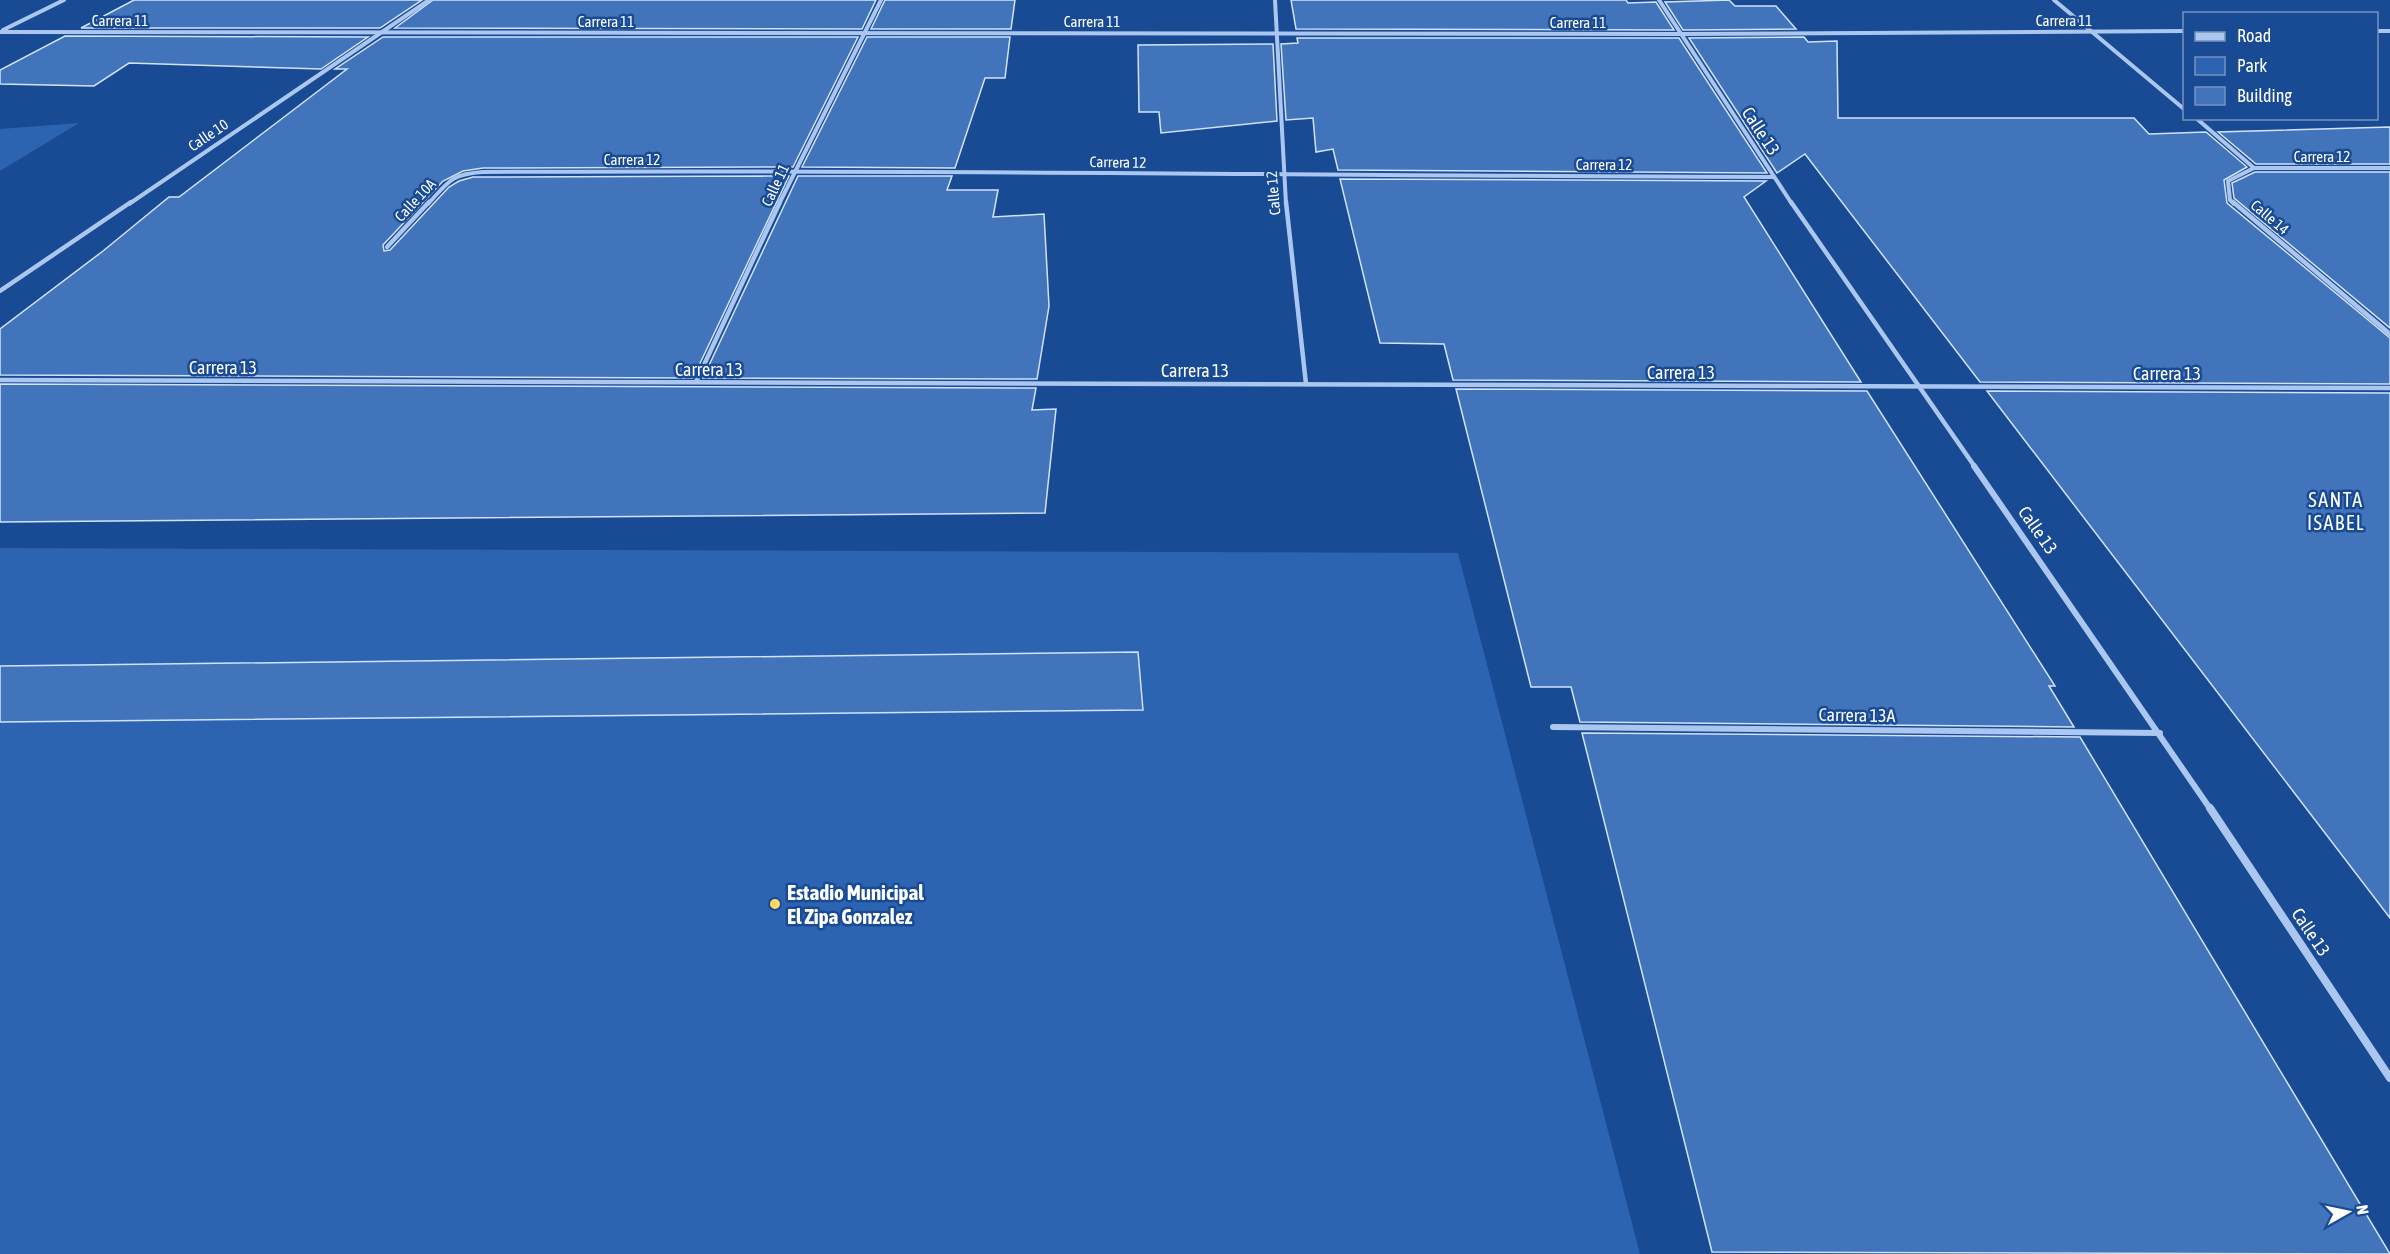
<svg xmlns="http://www.w3.org/2000/svg" width="2390" height="1254" font-family="'Asap Condensed',sans-serif">
	<style>
		.green { fill: #2c64b2 }
		.building { fill: #4274bb; stroke: #d1e3fb; stroke-width: 1.5 }
		.lines { fill: none; stroke-linecap: round; stroke-linejoin: round }
		.minor-far3 { stroke: #abc7f0; stroke-width: 4 }
		.minor-far2 { stroke: #abc7f0; stroke-width: 4.5 }
		.minor-far1 { stroke: #abc7f0; stroke-width: 6 }
		.minor { stroke: #abc7f0; stroke-width: 8 }
		.poi-dot { fill: #ffd969; stroke: #194a94; stroke-width: 2 }
		.labels { text-anchor: middle; dominant-baseline: central; stroke-width: 5; stroke-linejoin: round; paint-order: stroke }
		.far-street-label { font-size: 15px; fill: #fff; stroke: #194a94 }
		.street-label { font-size: 18px; fill: #fff; stroke: #194a94 }
		.neighbourhood-label { font-size: 20px; letter-spacing: 1.5px; fill: #fff; stroke: #194a94 }
		.near-poi-label { font-size: 21px; font-weight: bold; fill: #fff; stroke: #194a94; text-anchor: start }
	</style>
	<rect width="100%" height="100%" fill="#194a94"/>
	<g class="green">
		<path d="M79,123L0,171V129Z"/>
		<path d="M0,548L1458,553L1640,1254H0Z"/>
	</g>
	<g class="building">
		<path d="M134,0H422L380,28H81Z"/>
		<path d="M433,0H876L862,29L395,28Z"/>
		<path d="M885,0H1015L1011,29H871Z"/>
		<path d="M1291,0H1626L1628,3L1656,2L1674,30L1296,29Z"/>
		<path d="M1729,0L1735,6H1776L1796,29L1683,30L1665,2Z"/>
		<path d="M65,36L368,37L321,69L129,63L94,86L0,84V70Z"/>
		<path d="M383,37H858L793,167L483,168L463,171L443,181L383,245L384,251L390,250L449,187L459,181L473,177L789,176L693,378L0,375V329L103,251L169,197H179L347,69H335Z"/>
		<path d="M867,37H1010L1005,78H985L955,168L802,167Z"/>
		<path d="M1804,37L1808,42L1837,41L1838,118H2134L2149,134L2206,132L2247,167L2224,180L2227,203L2390,338V384L1980,382L1805,154L1777,173L1689,38Z"/>
		<path d="M1297,38H1679L1767,173L1338,170L1333,149L1316,152L1313,118L1286,120L1281,44L1298,43Z"/>
		<path d="M1273,44L1277,121L1161,133L1159,112H1139L1138,45Z"/>
		<path d="M2390,127V164H2256L2218,132Z"/>
		<path d="M2255,172H2390V328L2234,198L2232,183Z"/>
		<path d="M798,176H952L947,190H998L993,217L1044,214L1049,306L1037,379L703,378Z"/>
		<path d="M1340,179L1766,181L1744,197L1861,382L1453,380L1444,344L1380,343Z"/>
		<path d="M0,384L1036,388L1032,410L1056,409L1045,513L0,522Z"/>
		<path d="M1456,389L1867,391L2055,686H2049L2074,727L1580,722L1571,687H1531Z"/>
		<path d="M1987,391L2390,393V918Z"/>
		<path d="M1138,652L1143,710L0,722V666Z"/>
		<path d="M1582,733L2080,737L2390,1254L1712,1252Z"/>
	</g>
	<g class="lines">
		<g class="minor-far3">
			<path d="M1275,0L1286,204"/>
			<path d="M1659,0L1792,204"/>
			<path d="M2054,0L2184,109"/>
			<path d="M3,30L64,0"/>
			<path d="M2376,31H2390"/>
			<path d="M0,32L1681,34L2184,31"/>
			<path d="M2196,118L2254,168L2228,181L2230,200L2234,204"/>
			<path d="M2254,168H2390"/>
			<path d="M129,204L429,0"/>
			<path d="M428,204C449,181 451,174 483,172C913,169 1343,176 1773,177"/>
			<path d="M779,204L881,0"/>
		</g>
		<g class="minor-far2">
			<path d="M1286,202L1306,384"/>
			<path d="M1791,202L1975,467"/>
			<path d="M2233,202L2390,334"/>
			<path d="M387,247L429,202"/>
			<path d="M0,291L131,202"/>
			<path d="M0,380L2390,388"/>
			<path d="M696,382L780,202"/>
		</g>
		<g class="minor-far1">
			<path d="M1974,466L2211,810"/>
			<path d="M1553,727L2160,733"/>
		</g>
		<path class="minor" d="M2210,808L2390,1078"/>
	</g>
	<circle class="poi-dot" cx="775" cy="904" r="6"/>
	<g class="labels">
		<g class="far-street-label">
			<text x="120" y="20">Carrera 11</text>
			<text x="2064" y="20">Carrera 11</text>
			<text x="606" y="21">Carrera 11</text>
			<text x="1092" y="21">Carrera 11</text>
			<text x="1578" y="22">Carrera 11</text>
			<text transform="translate(208 135) rotate(-34)">Calle 10</text>
			<text x="2322" y="156">Carrera 12</text>
			<text x="632" y="159">Carrera 12</text>
			<text transform="translate(1118 162) rotate(1)">Carrera 12</text>
			<text x="1604" y="164">Carrera 12</text>
			<text transform="translate(775 185) rotate(-65)">Calle 11</text>
			<text transform="translate(1273 193) rotate(-95)">Calle 12</text>
			<text transform="translate(415 200) rotate(-47)">Calle 10A</text>
			<text transform="translate(2270 217) rotate(40)">Calle 14</text>
		</g>
		<g class="street-label">
			<text transform="translate(1761 131) rotate(57)">Calle 13</text>
			<text x="223" y="367">Carrera 13</text>
			<text x="709" y="369">Carrera 13</text>
			<text x="1195" y="370">Carrera 13</text>
			<text x="1681" y="372">Carrera 13</text>
			<text x="2167" y="373">Carrera 13</text>
			<text transform="translate(2038 530) rotate(55)">Calle 13</text>
			<text transform="translate(1857 715) rotate(1)">Carrera 13A</text>
			<text transform="translate(2311 932) rotate(56)">Calle 13</text>
		</g>
		<g class="neighbourhood-label">
			<text x="2336" y="499">SANTA<tspan x="2336" dy="23">ISABEL</tspan></text>
		</g>
		<g class="near-poi-label">
			<text x="787" y="892">Estadio Municipal<tspan x="787" dy="24">El Zipa Gonzalez</tspan></text>
		</g>
	</g>
	<rect x="2183" y="12" width="195" height="108" fill="#194a94" stroke="#7592bf" stroke-width="1.5"/>
	<rect x="2195" y="32" width="30" height="9" fill="#abc7f0" stroke="#7592bf" stroke-width="1.5"/>
	<text x="2237" y="42" font-size="18" fill="#ffffff">Road</text>
	<rect x="2195" y="57" width="30" height="18" fill="#2c64b2" stroke="#7592bf" stroke-width="1.5"/>
	<text x="2237" y="72" font-size="18" fill="#ffffff">Park</text>
	<rect x="2195" y="87" width="30" height="18" fill="#4274bb" stroke="#7592bf" stroke-width="1.5"/>
	<text x="2237" y="102" font-size="18" fill="#ffffff">Building</text>
	<g transform="translate(2348 1212) rotate(81)" stroke="#194a94" stroke-width="4.5" paint-order="stroke">
	<path d="M0-4.5L10 22L0 15L-10 22Z" fill="#ffffff"/>
	<text y="-9" font-size="16" font-weight="bold" text-anchor="middle" fill="#ffffff">N</text>
	</g>
</svg>
